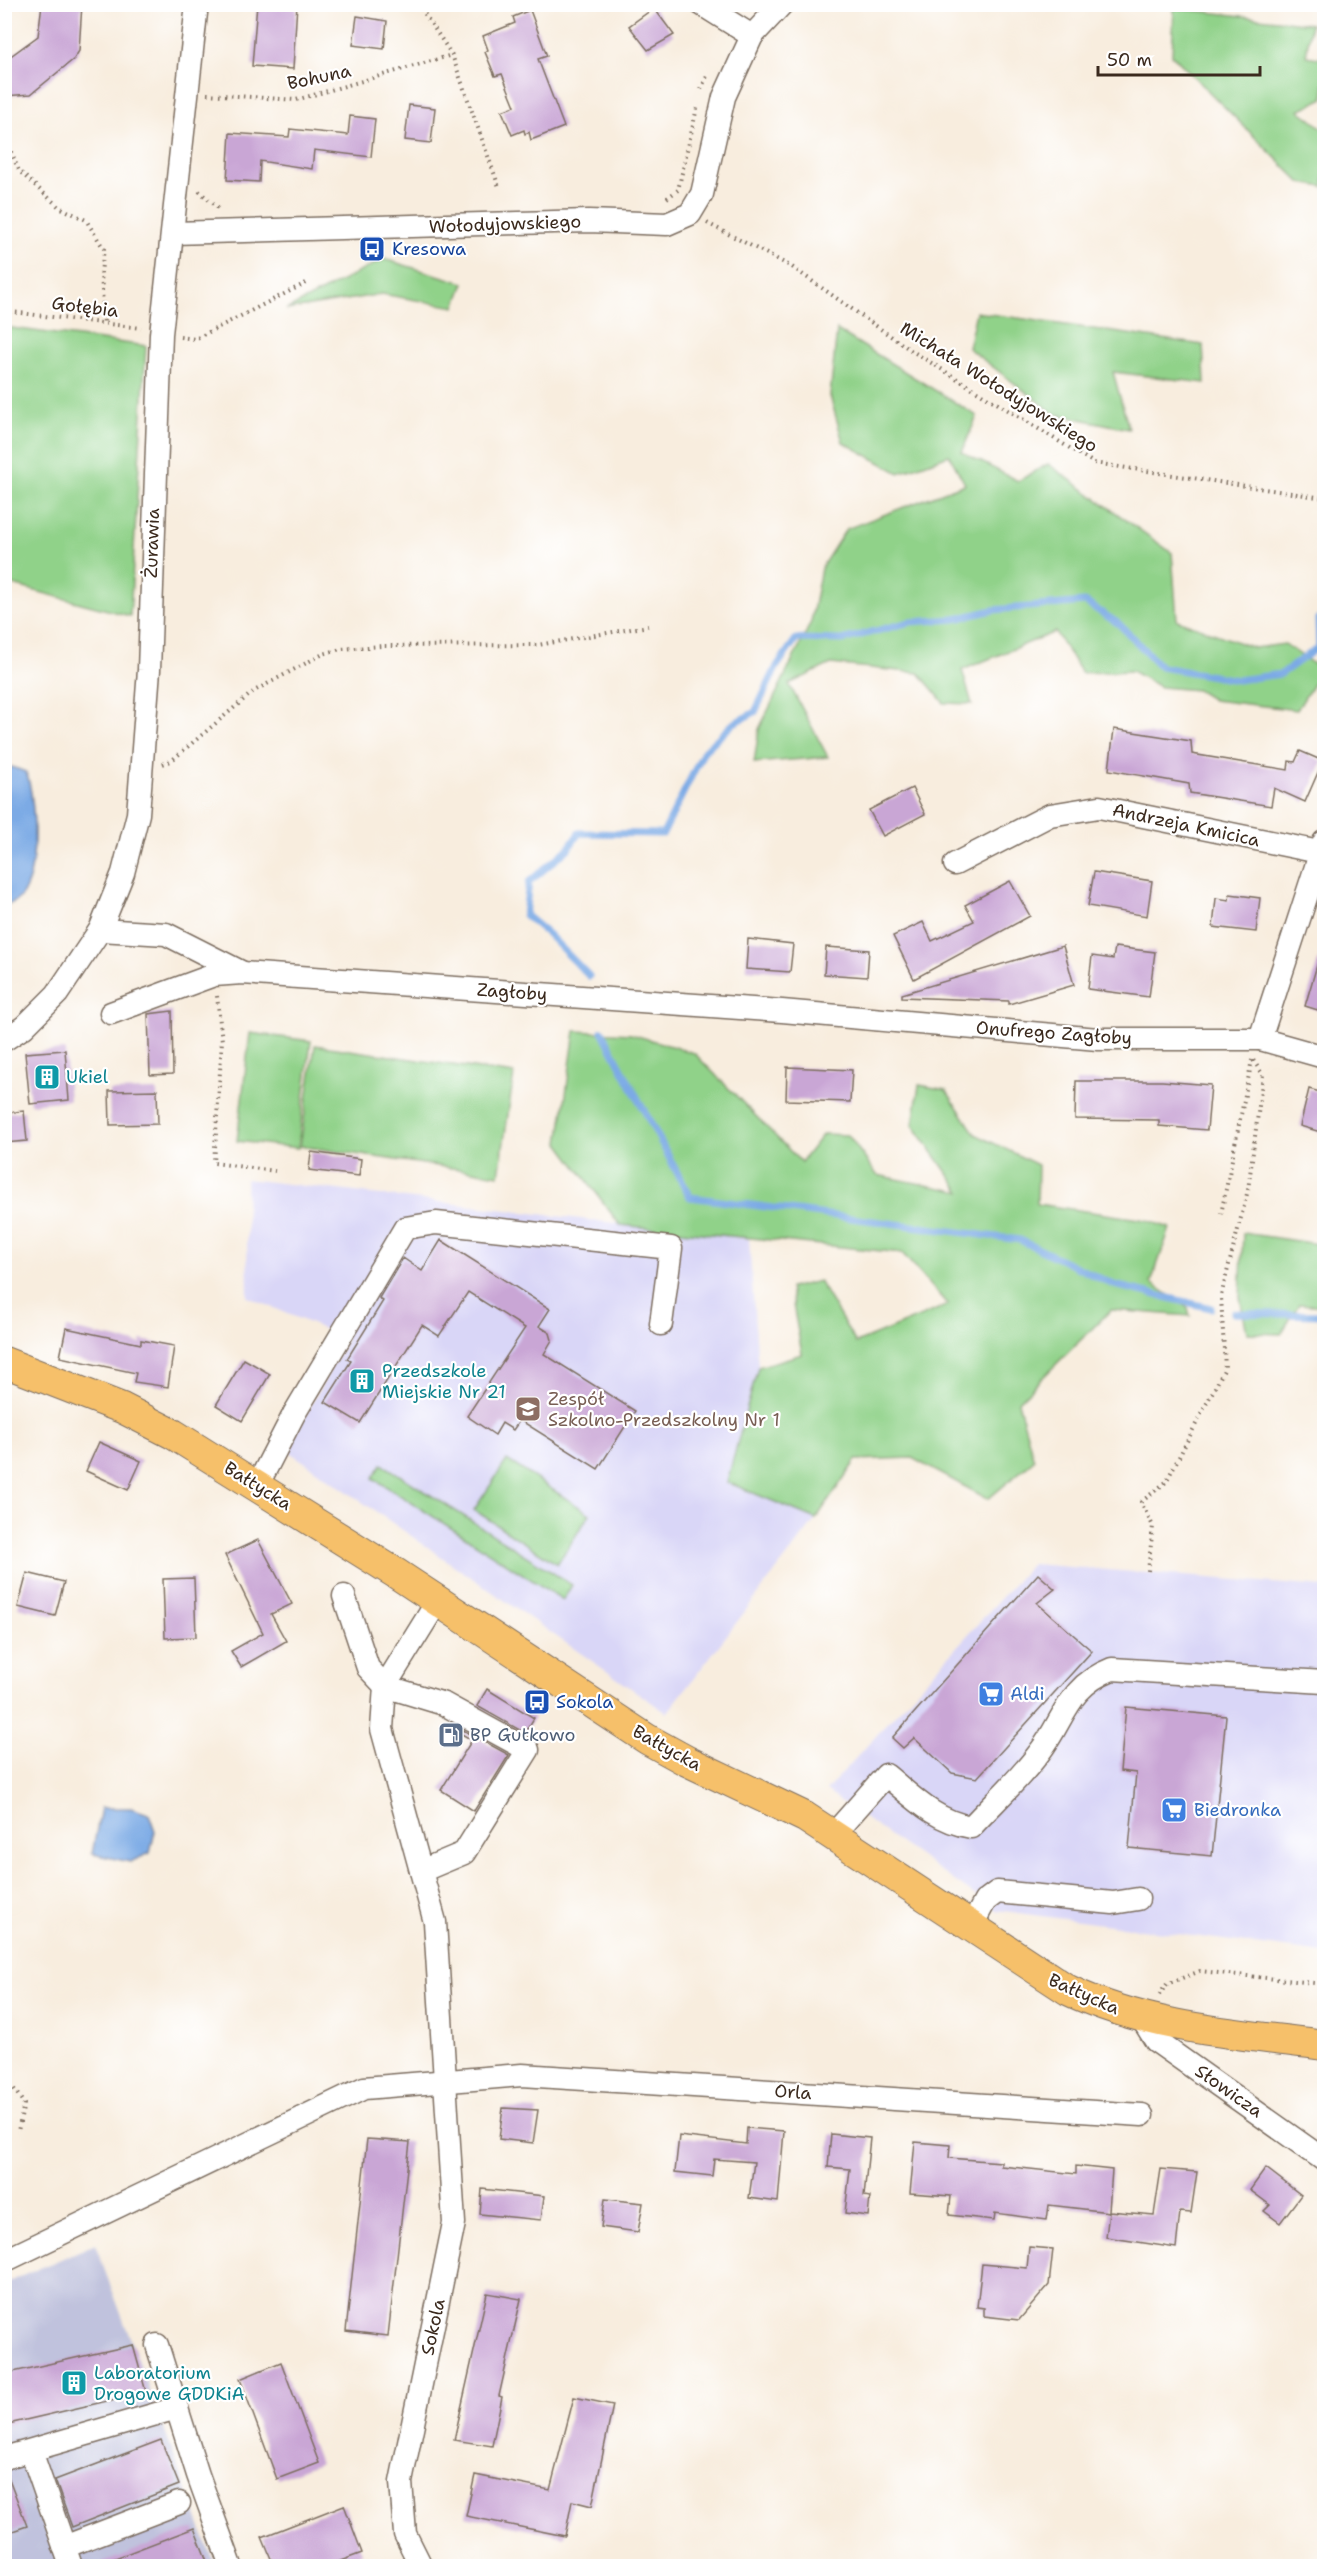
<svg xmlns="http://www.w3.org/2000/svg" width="1329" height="2571" font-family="'Shantell Sans',sans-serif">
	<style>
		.built { fill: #d9d6f7 }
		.industrial { fill: #c0c2dd }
		.green { fill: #90d289; stroke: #667e54; stroke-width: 1.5 }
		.water { fill: #7baae5; stroke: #5b6a82; stroke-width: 1.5 }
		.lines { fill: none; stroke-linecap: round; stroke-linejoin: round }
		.stream { stroke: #7baae5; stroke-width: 7 }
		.building { fill: #c9a6d5 }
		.minor-casing { stroke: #7d6e61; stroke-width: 25 }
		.major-casing { stroke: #7d6e61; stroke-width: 32 }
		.path { stroke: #7d6e61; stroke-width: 4; stroke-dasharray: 1.5 4.5; stroke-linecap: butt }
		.minor { stroke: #fff; stroke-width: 22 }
		.major { stroke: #f6c06b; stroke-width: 30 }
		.labels { text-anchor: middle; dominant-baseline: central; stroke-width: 4.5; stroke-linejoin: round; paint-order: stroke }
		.street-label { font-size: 18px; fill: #3b2a1e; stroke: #fff }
		.transit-label { font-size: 18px; fill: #164399; stroke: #fff; text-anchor: start }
		.culture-label { font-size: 18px; fill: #0d838f; stroke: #fff; text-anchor: start }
		.education-label { font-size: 18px; fill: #785e54; stroke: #fff; text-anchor: start }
		.shop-label { font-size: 18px; fill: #366cbe; stroke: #fff; text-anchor: start }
		.service-label { font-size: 18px; fill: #4e5e75; stroke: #fff; text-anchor: start }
	</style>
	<rect width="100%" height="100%" fill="#fff"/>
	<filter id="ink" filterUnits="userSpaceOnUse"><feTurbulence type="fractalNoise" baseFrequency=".0167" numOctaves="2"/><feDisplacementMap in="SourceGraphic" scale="12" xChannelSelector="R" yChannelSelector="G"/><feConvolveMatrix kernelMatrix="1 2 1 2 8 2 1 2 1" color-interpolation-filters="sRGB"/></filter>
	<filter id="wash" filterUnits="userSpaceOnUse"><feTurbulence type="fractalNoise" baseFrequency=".008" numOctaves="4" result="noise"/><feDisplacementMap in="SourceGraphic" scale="24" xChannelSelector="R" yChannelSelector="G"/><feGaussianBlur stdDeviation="1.35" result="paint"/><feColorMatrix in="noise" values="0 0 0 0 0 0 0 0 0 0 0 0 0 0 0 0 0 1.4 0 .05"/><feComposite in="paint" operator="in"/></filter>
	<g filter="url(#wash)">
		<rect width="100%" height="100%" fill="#f8edde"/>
		<g class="built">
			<path d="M246,1179L749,1239L758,1367L727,1482L816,1519L667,1713L287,1450L347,1339L248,1297Z"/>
			<path d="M1032,1564L1324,1587V1953L996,1910L826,1791Z"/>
		</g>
		<path class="industrial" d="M95,2244L215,2566H5L4,2284Z"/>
		<g class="green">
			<path d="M1174,8L1311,24L1306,56L1324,59V98L1299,110L1324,129V187L1301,183L1172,55Z"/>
			<path d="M384,259L464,283L455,307L382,294L286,310Z"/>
			<path d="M976,312L1203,345L1205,383L1113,372L1129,429L1055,414L968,348Z"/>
			<path d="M4,327L146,346L130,616L5,583Z"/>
			<path d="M837,330L977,416L962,452L1018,481L1048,464L1172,553L1177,620L1254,648L1285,644L1322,670L1297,710L1213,700L1197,690L1160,687L1132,671L1082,673L1055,632L962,670L972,704L944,703L919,673L831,664L789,684L828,757L754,763L759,729L811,622L821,568L846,529L965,484L949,455L899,473L843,442L830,396Z"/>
			<path d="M575,1031L631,1034L694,1053L801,1162L823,1134L848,1135L877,1175L961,1192L913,1125L919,1085L946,1090L975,1134L1038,1165L1037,1204L1146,1220L1170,1228L1151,1283L1188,1308L1190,1316L1111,1310L1018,1402L1034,1460L988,1499L912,1458L856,1460L816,1519L727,1482L758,1367L802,1354L790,1288L819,1281L856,1343L948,1305L902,1253L620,1225L559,1143Z"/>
			<path d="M250,1033L311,1041L298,1148L237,1141Z"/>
			<path d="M315,1045L514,1074L499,1175L300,1146Z"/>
			<path d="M1243,1233L1324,1245V1306L1299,1304L1281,1334L1247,1333L1240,1297Z"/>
			<path d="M507,1460L590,1514L557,1564L474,1510Z"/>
			<path d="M382,1464L572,1585L563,1600L373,1478Z"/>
		</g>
		<g class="water">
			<path d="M12,767L26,772C36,796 44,907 4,904V768Z"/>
			<path d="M101,1808H131L149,1814L155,1831L150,1853L130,1862L92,1854Z"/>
		</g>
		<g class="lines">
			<g class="stream">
				<path d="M589,976L549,935L525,915L529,882L568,849L579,833L663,834L704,751L734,723L755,712L777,666L796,639L842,640L910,622L955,619L993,610L1085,602L1119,624L1161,667L1237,680L1281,674L1319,647L1318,619"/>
				<path d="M602,1031L690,1197L1020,1240L1114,1285L1211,1308"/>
				<path d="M1234,1313L1324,1315"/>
			</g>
		</g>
		<g id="blocks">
			<g class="building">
				<path d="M42,4H82L79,51L74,59L31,94L4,96V56L12,55L38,36Z"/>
				<path d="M257,4H297L293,69L252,66Z"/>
				<path d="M654,8L674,35L648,50L629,26Z"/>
				<path d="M530,10L547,56L538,59L564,127L531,140L529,132L525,134L524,130L512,135L502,111L515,106L502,74L495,76L485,52L488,50L483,36L515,23L513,17Z"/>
				<path d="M357,16L387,21L384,49L353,45Z"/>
				<path d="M409,105L435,108L431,143L405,140Z"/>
				<path d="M350,116L375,119L371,157L314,150L312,169L260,161L259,182L227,180L230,133L289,137L290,129L348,135Z"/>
				<path d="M1114,729L1191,741L1192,754L1288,770L1289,761L1295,762L1300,751L1323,761L1305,802L1274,788L1271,806L1190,793L1189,784L1109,770Z"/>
				<path d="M912,788L925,814L883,836L869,810Z"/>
				<path d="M1094,872L1152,881L1147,916L1088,906Z"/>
				<path d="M1010,881L1030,916L914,979L893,936L923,922L932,941L974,921L965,905Z"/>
				<path d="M1230,894L1260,898L1256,932L1213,927L1216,898L1229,900Z"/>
				<path d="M748,939L793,944L790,972L746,969Z"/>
				<path d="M1063,946L1074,985L1009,1004V1001L902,997V994Z"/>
				<path d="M826,947L869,950L867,977L824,974Z"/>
				<path d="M1115,947L1155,952L1149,997L1088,989L1092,956L1113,959Z"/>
				<path d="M1320,955L1324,956V1012L1305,1006Z"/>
				<path d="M172,1011L173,1074L150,1075L148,1014Z"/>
				<path d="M65,1050L69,1100L30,1104L25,1053Z"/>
				<path d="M787,1067L852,1070L850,1102L786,1100Z"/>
				<path d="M1076,1081H1162L1211,1085L1207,1130L1159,1126V1120L1075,1119Z"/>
				<path d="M1309,1089L1324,1093V1133L1300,1126Z"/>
				<path d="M157,1090L158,1124L110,1125L109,1091Z"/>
				<path d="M24,1111L27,1141L4,1143V1113Z"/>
				<path d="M311,1152L361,1159L359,1176L309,1170Z"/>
				<path d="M441,1240L550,1309L539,1326L550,1333L552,1340L544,1354L635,1411L598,1469L520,1420L513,1430L502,1423L495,1435L467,1416L525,1328L468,1292L439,1336L422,1325L360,1423L325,1402L351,1361L347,1359L383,1301L379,1298L403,1258L422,1271Z"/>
				<path d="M66,1328L141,1344V1340L174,1346L168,1387L134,1382L136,1373L60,1357Z"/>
				<path d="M244,1359L270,1374L242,1421L216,1405Z"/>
				<path d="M99,1442L141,1461L128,1490L86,1471Z"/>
				<path d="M258,1540L292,1604L271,1614L286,1641L241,1667L231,1651L263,1633L225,1555Z"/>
				<path d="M27,1573L64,1582L55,1616L18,1607Z"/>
				<path d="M1038,1574L1055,1589L1037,1603L1092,1651L977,1778L952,1773L914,1738L903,1748L892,1738Z"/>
				<path d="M194,1578L196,1637L165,1638L163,1579Z"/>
				<path d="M487,1689L534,1718L525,1733L477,1706Z"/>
				<path d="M1126,1707L1226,1716L1212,1856L1129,1848L1136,1773L1120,1771Z"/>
				<path d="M463,1730L509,1755L474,1811L441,1790L472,1740L460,1733Z"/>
				<path d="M503,2108L538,2110L533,2143L499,2139Z"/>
				<path d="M747,2128L784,2131L778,2202L749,2198L754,2162L714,2159L712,2176L675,2172L679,2136L746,2144Z"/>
				<path d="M831,2134L870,2138L864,2196L870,2197L868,2216L845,2213L850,2169L828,2167Z"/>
				<path d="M367,2139L410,2142L388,2336L346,2331Z"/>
				<path d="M915,2142L950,2145L949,2158L1001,2162V2166L1076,2174V2166L1112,2170L1109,2211L1154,2215L1161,2169L1197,2172L1191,2213L1180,2212L1176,2248L1106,2237L1109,2212L1049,2205L1047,2220L995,2213L994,2220L949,2215L951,2196L910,2193Z"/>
				<path d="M1266,2168L1301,2195L1280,2223L1264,2211L1270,2205L1250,2190Z"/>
				<path d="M482,2189L544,2196L541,2220L480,2214Z"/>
				<path d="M605,2199L643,2203L638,2232L601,2227Z"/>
				<path d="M1029,2247L1053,2249L1049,2285L1019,2320L984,2316V2308L977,2307L982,2264L1027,2268Z"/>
				<path d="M487,2293L521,2299L499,2396L502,2397L492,2446L454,2440Z"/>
				<path d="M133,2345L146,2392L4,2425V2374Z"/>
				<path d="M281,2362L319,2463L277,2479L240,2379Z"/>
				<path d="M574,2397L613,2405L592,2506L572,2501L565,2536L466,2516L475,2475L550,2490Z"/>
				<path d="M161,2440L179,2485L72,2527L55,2480Z"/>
				<path d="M6,2471L27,2526L4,2534V2472Z"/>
				<path d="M344,2505L362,2553L327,2566H274L262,2537Z"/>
				<path d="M194,2528L209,2566H98L97,2565Z"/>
			</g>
		</g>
	</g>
	<g filter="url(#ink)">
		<use href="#blocks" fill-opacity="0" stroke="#7d6e61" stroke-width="1.5"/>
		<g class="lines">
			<g class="minor-casing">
				<g id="minor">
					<path d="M701,4L752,36"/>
					<path d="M173,233L589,221L667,224L690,214L702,194L724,97L752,36L782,4"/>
					<path d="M955,864L1050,815L1099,807L1324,853"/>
					<path d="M100,930L166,934L241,972"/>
					<path d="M111,1013L214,975L242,973L782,1011L1098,1039H1260L1324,1057"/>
					<path d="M1260,1039L1324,842"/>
					<path d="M4,1040L24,1027L57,994L100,930L123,873L138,814L149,670L161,334L197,4"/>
					<path d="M257,1486L294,1414L405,1228L436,1223L671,1248L661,1324"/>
					<path d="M344,1596L368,1668L385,1686L444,1704L528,1750L464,1853L421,1871"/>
					<path d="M833,1835L886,1775C913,1797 935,1821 971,1827C993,1803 1019,1780 1039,1753C1065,1720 1066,1687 1112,1669L1324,1682"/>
					<path d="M971,1927L985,1901L997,1892L1113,1903L1138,1899"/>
					<path d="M1141,2017L1156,2041L1324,2160"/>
					<path d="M4,2261L364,2088L522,2075L1142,2115"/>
					<path d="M157,2345L198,2475L231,2566"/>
					<path d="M31,2451L71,2566"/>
					<path d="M4,2458L177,2408"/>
					<path d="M64,2547L179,2503"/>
					<path d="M421,2566L405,2534L401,2482L454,2223L435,1922L382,1729L385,1686L437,1602"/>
				</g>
			</g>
			<g class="major-casing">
				<path id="major" d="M4,1362L122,1408L173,1434L397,1574L647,1739L687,1761L805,1817L1068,1990C1147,2028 1238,2034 1324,2045"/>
			</g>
			<g class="path">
				<path d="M418,4L452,55L499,187"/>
				<path d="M701,89L708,74"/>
				<path d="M207,94L296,100L452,55"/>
				<path d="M4,135L19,171L59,207L86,220L104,249L101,272L104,324"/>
				<path d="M199,191L220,210"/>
				<path d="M667,198L678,190L697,108"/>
				<path d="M707,223L792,267L912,351L1094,463L1324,498"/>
				<path d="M4,311L141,328"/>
				<path d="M180,337L195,339L310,281"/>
				<path d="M163,764L171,761L254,691L323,654L341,649L382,646L538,645L648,626"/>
				<path d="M217,996L222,1041L214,1163L275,1171"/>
				<path d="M1221,1214L1252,1060"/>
				<path d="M1148,1571L1153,1526L1141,1502L1166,1482L1225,1368L1221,1296L1248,1190L1263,1075L1253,1060"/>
				<path d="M1159,1995L1167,1984L1200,1971L1324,1984"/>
				<path d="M4,2074L24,2104L18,2131"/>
			</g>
			<use href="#minor" class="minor"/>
			<use href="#major" class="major"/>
		</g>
	</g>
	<defs>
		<g id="bus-square" transform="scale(1.35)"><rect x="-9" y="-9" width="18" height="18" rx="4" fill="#1a4fb4" stroke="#fff"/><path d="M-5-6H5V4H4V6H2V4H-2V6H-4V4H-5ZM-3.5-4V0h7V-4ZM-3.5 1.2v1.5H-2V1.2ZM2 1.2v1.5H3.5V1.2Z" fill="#fff"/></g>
		<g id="building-square" transform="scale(1.35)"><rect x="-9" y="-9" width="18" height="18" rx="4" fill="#0f9aa8" stroke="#fff"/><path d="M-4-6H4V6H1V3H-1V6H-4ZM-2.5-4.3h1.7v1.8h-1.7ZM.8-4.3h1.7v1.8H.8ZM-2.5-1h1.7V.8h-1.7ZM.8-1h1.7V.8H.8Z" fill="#fff"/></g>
		<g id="school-square" transform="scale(1.35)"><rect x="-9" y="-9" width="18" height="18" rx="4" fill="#8d6e63" stroke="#fff"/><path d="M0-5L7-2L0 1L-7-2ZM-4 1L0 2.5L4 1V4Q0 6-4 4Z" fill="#fff"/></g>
		<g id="supermarket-square" transform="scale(1.35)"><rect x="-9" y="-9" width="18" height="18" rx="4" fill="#3f7fe0" stroke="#fff"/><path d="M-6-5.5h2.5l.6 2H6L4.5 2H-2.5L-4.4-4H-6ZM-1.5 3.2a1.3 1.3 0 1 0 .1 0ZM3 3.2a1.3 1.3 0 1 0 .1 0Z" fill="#fff"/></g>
		<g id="fuel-square" transform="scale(1.35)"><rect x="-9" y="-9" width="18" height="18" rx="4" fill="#5c6f8a" stroke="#fff"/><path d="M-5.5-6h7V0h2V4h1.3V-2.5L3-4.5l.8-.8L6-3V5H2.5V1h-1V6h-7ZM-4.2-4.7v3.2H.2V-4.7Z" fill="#fff"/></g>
	</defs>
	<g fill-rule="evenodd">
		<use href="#bus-square" x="372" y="249"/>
		<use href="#building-square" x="47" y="1077"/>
		<use href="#building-square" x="362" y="1381"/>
		<use href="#school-square" x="528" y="1409"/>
		<use href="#supermarket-square" x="991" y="1694"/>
		<use href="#bus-square" x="537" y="1702"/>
		<use href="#fuel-square" x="451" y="1735"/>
		<use href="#supermarket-square" x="1174" y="1810"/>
		<use href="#building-square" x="74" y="2383"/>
	</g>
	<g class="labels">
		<g class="street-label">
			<text transform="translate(319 77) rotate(-12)">Bohuna</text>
			<text transform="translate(505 224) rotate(-2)">Wołodyjowskiego</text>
			<text transform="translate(85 307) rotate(7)">Gołębia</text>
			<text transform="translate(999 387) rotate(32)">Michała Wołodyjowskiego</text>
			<text transform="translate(152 543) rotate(-88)">Żurawia</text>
			<text transform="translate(1186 825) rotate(12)">Andrzeja Kmicica</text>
			<text transform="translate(512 992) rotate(4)">Zagłoby</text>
			<text transform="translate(1054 1033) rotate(4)">Onufrego Zagłoby</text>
			<text transform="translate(258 1486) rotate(32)">Bałtycka</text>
			<text transform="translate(667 1748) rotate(29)">Bałtycka</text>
			<text transform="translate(1084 1994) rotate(24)">Bałtycka</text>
			<text transform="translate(1229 2091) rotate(35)">Słowicza</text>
			<text transform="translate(793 2092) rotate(4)">Orla</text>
			<text transform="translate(433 2327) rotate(-78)">Sokola</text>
		</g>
		<g class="transit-label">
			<text x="392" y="249">Kresowa</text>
			<text x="556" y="1702">Sokola</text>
		</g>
		<g class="culture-label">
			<text x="66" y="1077">Ukiel</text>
			<text x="382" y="1371">Przedszkole<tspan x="382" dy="21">Miejskie Nr 21</tspan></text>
			<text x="94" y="2373">Laboratorium<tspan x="94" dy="21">Drogowe GDDKiA</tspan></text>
		</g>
		<g class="education-label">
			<text x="548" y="1399">Zespół<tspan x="548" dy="21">Szkolno-Przedszkolny Nr 1</tspan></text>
		</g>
		<g class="shop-label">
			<text x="1010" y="1694">Aldi</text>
			<text x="1194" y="1810">Biedronka</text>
		</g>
		<g class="service-label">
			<text x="470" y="1735">BP Gutkowo</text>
		</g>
	</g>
	<rect width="1329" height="2571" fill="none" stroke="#fff" stroke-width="24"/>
	<path d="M1098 66v9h162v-9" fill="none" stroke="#3b2a1e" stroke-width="3"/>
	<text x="1107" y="66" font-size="18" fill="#3b2a1e" stroke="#ffffff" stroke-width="4.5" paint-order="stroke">50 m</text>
</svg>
